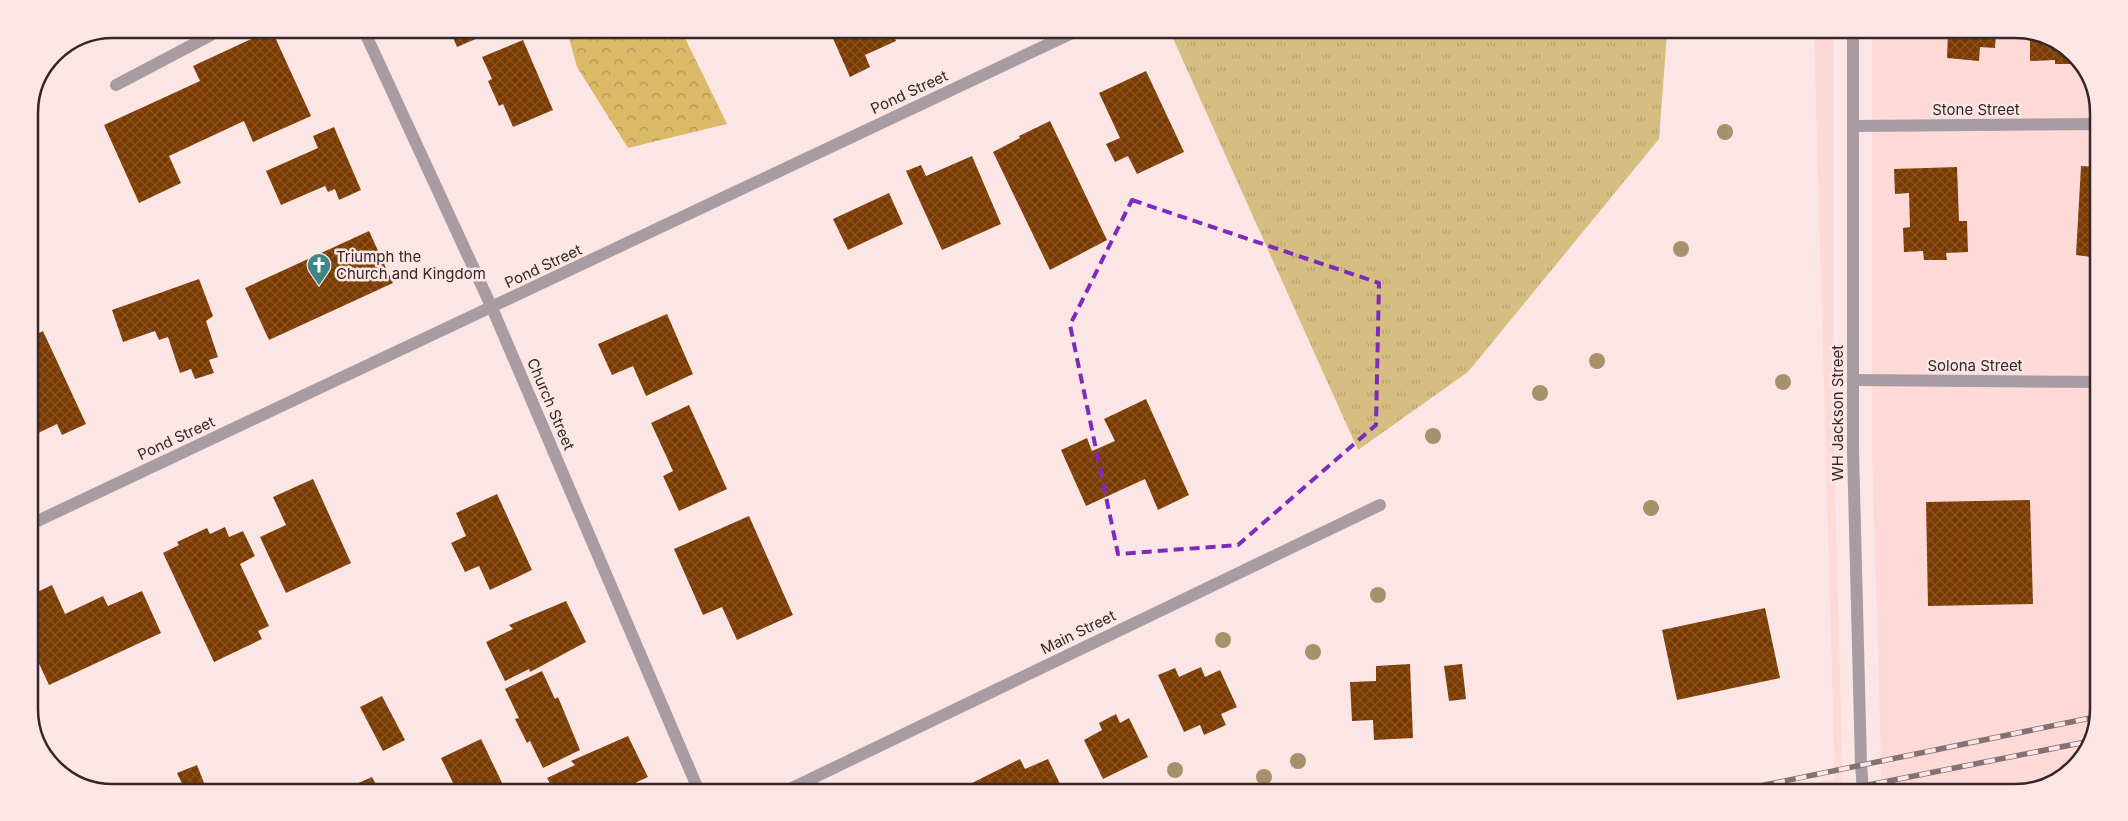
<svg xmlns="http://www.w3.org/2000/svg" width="2128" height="821" font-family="Inter,sans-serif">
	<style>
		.built { fill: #fdd9d8 }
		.grass { fill: url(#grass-tufts) }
		.forest { fill: url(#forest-crowns) }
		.building { fill: url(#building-cross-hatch) }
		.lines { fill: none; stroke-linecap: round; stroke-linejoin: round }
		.minor { stroke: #a89ba2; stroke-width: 12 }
		.rail-casing { stroke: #837271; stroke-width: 5.5 }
		.rail { stroke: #fce6e5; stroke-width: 4; stroke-dasharray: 11; stroke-linecap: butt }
		.tree { fill: #a7916c }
		.marked { fill: none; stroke: #7b2cbf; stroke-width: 4; stroke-dasharray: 10 6; stroke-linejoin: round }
		.labels { text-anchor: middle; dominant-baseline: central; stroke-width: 5; stroke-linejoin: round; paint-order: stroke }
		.street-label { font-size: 15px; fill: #352727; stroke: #fce6e5 }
		.poi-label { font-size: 15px; fill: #352727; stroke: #fce6e5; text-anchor: start }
		.rim { fill: none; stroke: #352727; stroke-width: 2.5 }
	</style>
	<defs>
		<pattern id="grass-tufts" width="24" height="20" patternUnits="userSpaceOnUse" patternTransform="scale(1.25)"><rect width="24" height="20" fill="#d6be82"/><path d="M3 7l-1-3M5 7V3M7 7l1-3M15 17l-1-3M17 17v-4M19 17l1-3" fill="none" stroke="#b8a370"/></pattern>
		<pattern id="forest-crowns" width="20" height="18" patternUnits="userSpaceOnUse" patternTransform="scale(1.25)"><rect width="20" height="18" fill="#daba67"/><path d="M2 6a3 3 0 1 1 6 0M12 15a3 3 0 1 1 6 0" fill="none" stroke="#b29755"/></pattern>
		<pattern id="building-cross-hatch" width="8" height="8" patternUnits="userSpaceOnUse" patternTransform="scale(1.25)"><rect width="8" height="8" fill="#7b3b00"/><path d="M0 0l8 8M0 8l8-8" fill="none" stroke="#895526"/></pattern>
	</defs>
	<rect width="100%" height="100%" fill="#fce6e5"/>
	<g class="built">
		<path d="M1814,33H1834V450L1843,792H1769L1835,779Z"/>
		<path d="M1872,33H2043L2082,61L2099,106L2095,736L2062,778L2016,792H1882L1872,450Z"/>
	</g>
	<path class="grass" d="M1171,34H1667L1659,139L1468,372L1358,450Z"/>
	<path class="forest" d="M683,34L727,124L628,148L577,67L568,35Z"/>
	<g class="building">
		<path d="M1948,33H1996L1995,48L1980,47L1979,61L1947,58Z"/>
		<path d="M2030,33H2043L2083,64H2055V60L2030,61Z"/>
		<path d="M831,34H893L896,41L865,55L870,67L850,77Z"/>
		<path d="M260,35H274L311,116L253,142L244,121L169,156L181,183L139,203L104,125L200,81L193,66Z"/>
		<path d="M452,35H485L457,47Z"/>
		<path d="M523,40L553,110L513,127L503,104L499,106L488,81L492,79L482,57Z"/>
		<path d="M1146,71L1184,152L1137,174L1128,156L1115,162L1106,144L1120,138L1099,93Z"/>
		<path d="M1050,121L1107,240L1050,270L993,152L1020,138L1019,136Z"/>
		<path d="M334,127L361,190L339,200L335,189L328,192L325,186L281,205L266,171L318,148L313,136Z"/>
		<path d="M972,156L1001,224L942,250L906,171L921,165L926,176Z"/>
		<path d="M2081,166L2099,167L2098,269L2091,268V257L2076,255Z"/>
		<path d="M1957,167L1959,221H1967L1968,252L1946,253L1947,260H1924L1923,251L1904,252L1903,228L1910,227L1909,193L1895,194L1894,169Z"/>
		<path d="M889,193L903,224L848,250L833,219Z"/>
		<path d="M369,231L393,283L269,340L245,288Z"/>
		<path d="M199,279L213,316L206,321L218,357L209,360L214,373L195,379L191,369L180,373L168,337L159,340L155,331L123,342L112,310Z"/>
		<path d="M667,314L693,374L646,396L633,366L612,375L598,344Z"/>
		<path d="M43,331L86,424L62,435L57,424L36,434L29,420V338Z"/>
		<path d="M1146,399L1189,495L1158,510L1145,479L1086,506L1061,450L1087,438L1092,451L1115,441L1104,419Z"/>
		<path d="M689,405L727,489L679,511L663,476L673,471L651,423Z"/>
		<path d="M313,479L351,563L286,593L260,537L286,525L273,497Z"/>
		<path d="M497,494L532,570L490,590L479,566L465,572L451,543L466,536L456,513Z"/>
		<path d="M2030,500L2033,604L1928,606L1926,502Z"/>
		<path d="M749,516L793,615L737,640L722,607L703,615L674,549Z"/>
		<path d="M225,527L229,537L243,531L255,556L240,564L269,626L258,631L262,639L214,662L163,553L179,545L177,542L207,528L210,534Z"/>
		<path d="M52,585L65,614L103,596L108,606L142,591L161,633L49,685L29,642V596Z"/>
		<path d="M566,601L586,642L530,672L529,669L505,681L486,642L513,629L509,625Z"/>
		<path d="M1765,608L1780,678L1677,700L1662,630Z"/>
		<path d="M1410,664L1413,738L1374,740L1373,720L1352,721L1350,682L1376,681V666Z"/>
		<path d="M1462,664L1466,699L1449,701L1444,666Z"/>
		<path d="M1201,667L1205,677L1220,670L1237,707L1221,714L1226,725L1204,735L1200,725L1184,732L1158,675L1175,668L1179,677Z"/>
		<path d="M542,671L555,699L558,697L580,750L543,768L530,741L527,743L515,719L519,718L505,689Z"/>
		<path d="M382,696L405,740L383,751L360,707Z"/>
		<path d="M1116,714L1120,723L1129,718L1148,757L1103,779L1084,740L1102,730L1099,723Z"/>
		<path d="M628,736L648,777L622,789H553L547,778L575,765L571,761Z"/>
		<path d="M481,739L505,789H456L441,758Z"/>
		<path d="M1020,759L1025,769L1048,759L1063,790H975L972,783Z"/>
		<path d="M197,765L206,788H184L177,773Z"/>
		<path d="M372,777L378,788H347Z"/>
	</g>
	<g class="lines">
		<g class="minor">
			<path d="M1853,33V450L1861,764L1863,792"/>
			<path d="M366,35L492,308L698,789"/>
			<path d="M116,85L211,35"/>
			<path d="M1853,126L2099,124"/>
			<path d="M1853,380L2097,382"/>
			<path d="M29,525L1070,34"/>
			<path d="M790,789L1380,505"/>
		</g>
		<g class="rail-casing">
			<g id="rail">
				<path d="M1731,792L2095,717"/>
				<path d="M1833,792L2091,741"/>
			</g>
		</g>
		<use href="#rail" class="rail"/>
	</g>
	<g class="tree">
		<circle cx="1725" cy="132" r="8"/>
		<circle cx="1681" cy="249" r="8"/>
		<circle cx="1597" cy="361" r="8"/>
		<circle cx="1783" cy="382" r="8"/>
		<circle cx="1540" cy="393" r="8"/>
		<circle cx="1433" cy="436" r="8"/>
		<circle cx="1651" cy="508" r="8"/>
		<circle cx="1378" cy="595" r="8"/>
		<circle cx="1223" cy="640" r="8"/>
		<circle cx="1313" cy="652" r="8"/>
		<circle cx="1298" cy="761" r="8"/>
		<circle cx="1175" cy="770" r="8"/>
		<circle cx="1264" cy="777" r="8"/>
	</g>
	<path class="marked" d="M1132,200L1379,283L1376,425L1238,545L1118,554L1070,325Z"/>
	<defs>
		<g id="church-pin" transform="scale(1.25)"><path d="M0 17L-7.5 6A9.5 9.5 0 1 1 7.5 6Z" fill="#3e8684" stroke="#fce6e5"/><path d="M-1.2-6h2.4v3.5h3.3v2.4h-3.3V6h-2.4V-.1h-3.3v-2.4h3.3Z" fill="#fff"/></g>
	</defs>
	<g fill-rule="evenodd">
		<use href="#church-pin" x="319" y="265"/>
	</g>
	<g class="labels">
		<g class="street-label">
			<text transform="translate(909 92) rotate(-25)">Pond Street</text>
			<text x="1976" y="109">Stone Street</text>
			<text transform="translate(543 266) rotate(-25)">Pond Street</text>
			<text x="1975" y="365">Solona Street</text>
			<text transform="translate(551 404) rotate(67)">Church Street</text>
			<text transform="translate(1837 413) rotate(-90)">WH Jackson Street</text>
			<text transform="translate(176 438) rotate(-25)">Pond Street</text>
			<text transform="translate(1078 632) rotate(-26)">Main Street</text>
		</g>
		<g class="poi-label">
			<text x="336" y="256">Triumph the<tspan x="336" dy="17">Church and Kingdom</tspan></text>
		</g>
	</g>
	<path d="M0 0H2128V821H0ZM113 38H2015A75 75 0 0 1 2090 113V709A75 75 0 0 1 2015 784H113A75 75 0 0 1 38 709V113A75 75 0 0 1 113 38Z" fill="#fce6e5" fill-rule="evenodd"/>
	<path class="rim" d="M113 38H2015A75 75 0 0 1 2090 113V709A75 75 0 0 1 2015 784H113A75 75 0 0 1 38 709V113A75 75 0 0 1 113 38Z"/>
</svg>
